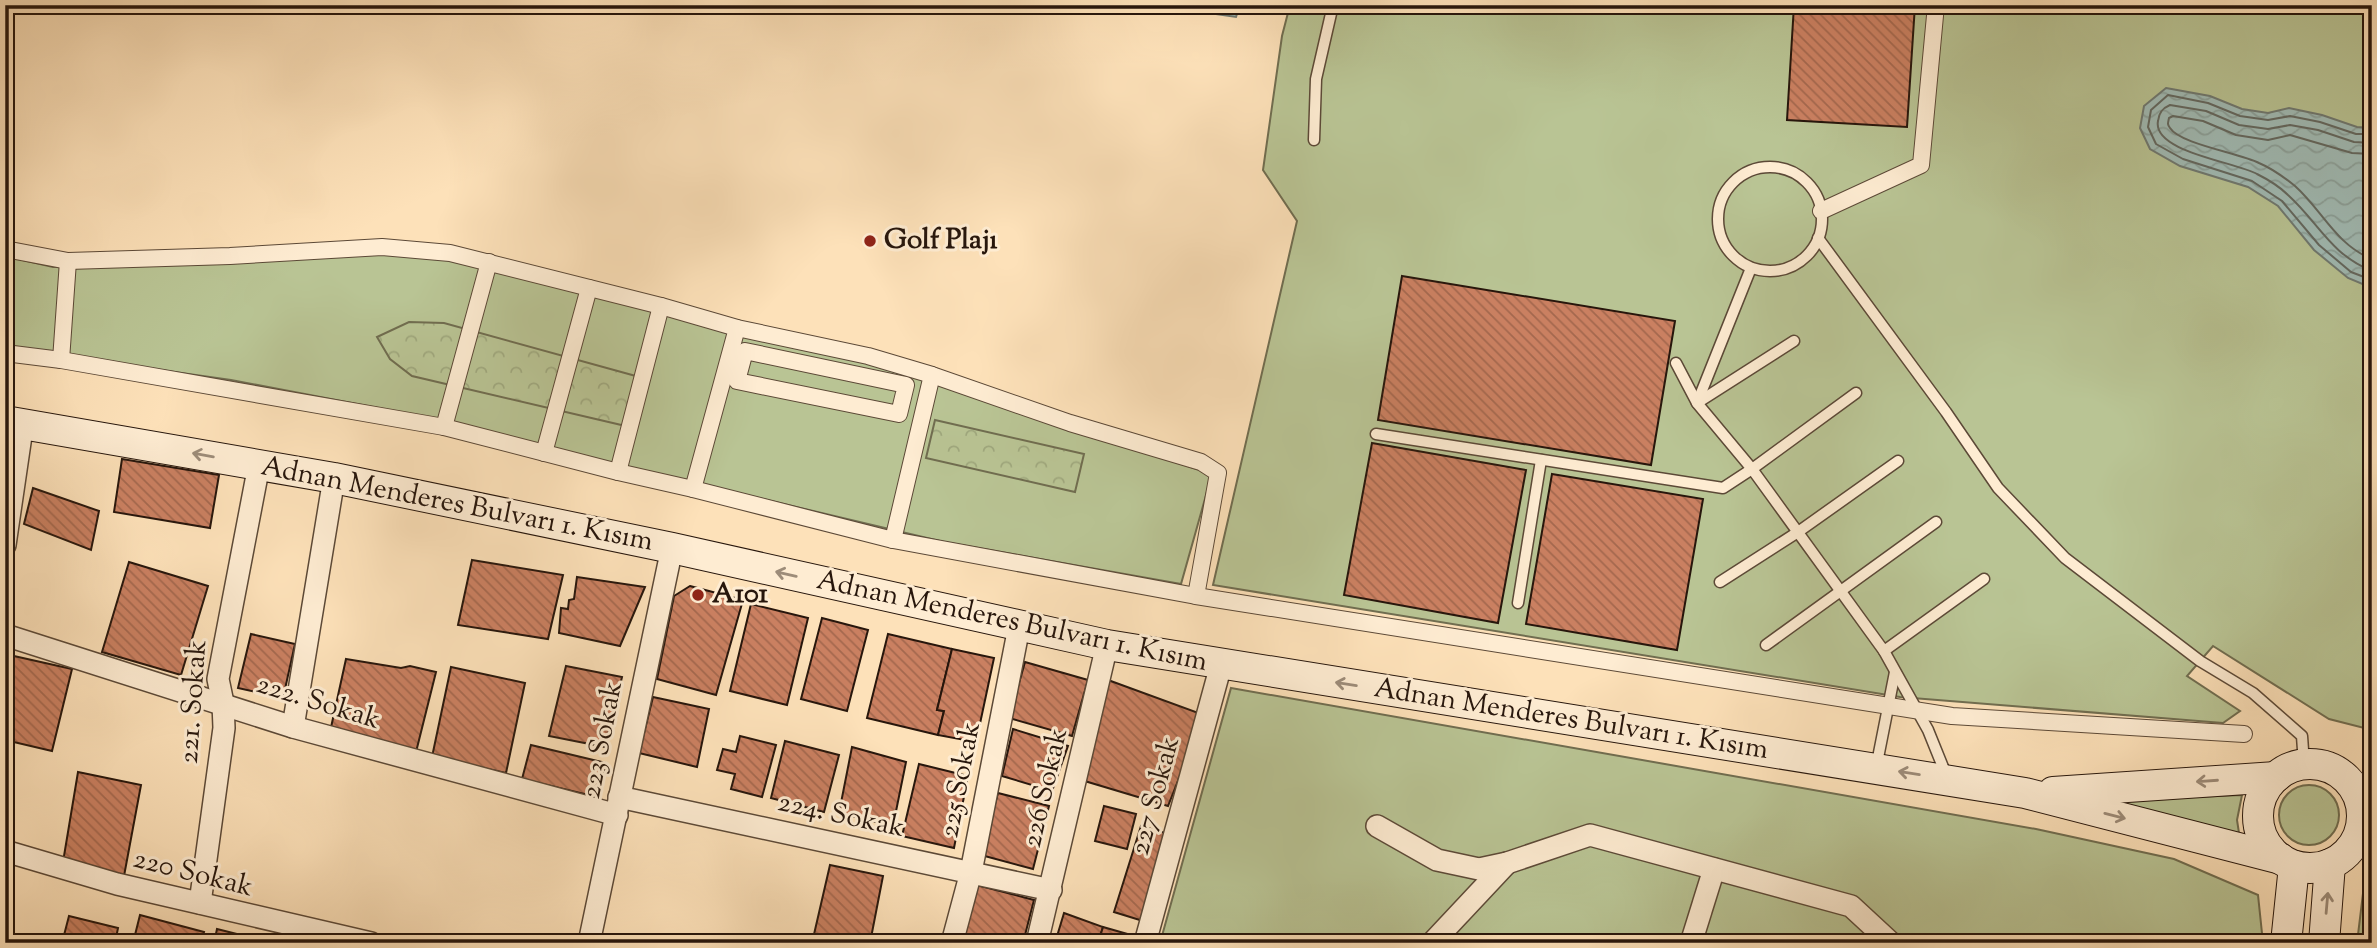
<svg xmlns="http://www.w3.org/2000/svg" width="2377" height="948" font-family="'Sorts Mill Goudy',serif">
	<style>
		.grass { fill: #b9c494; stroke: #706d50; stroke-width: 2 }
		.forest { fill: url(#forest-crowns); stroke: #706d50; stroke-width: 2 }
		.water { fill: url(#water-waves); stroke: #707a72; stroke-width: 2 }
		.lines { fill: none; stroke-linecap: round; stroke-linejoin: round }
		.shore { stroke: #646961; stroke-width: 2 }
		.building { fill: url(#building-back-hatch); stroke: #27160c; stroke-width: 2 }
		.service-casing { stroke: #5c4937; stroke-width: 13 }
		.pedestrian-casing { stroke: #5c4937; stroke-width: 18 }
		.minor-casing { stroke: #5c4937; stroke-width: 24 }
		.secondary-casing { stroke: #27160c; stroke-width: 32 }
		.service { stroke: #feecd2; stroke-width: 10 }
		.pedestrian { stroke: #feecd2; stroke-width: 16 }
		.minor { stroke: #feecd2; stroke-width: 21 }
		.secondary { stroke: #feecd2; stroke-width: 30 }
		.oneway { stroke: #9d8c79 }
		.poi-dot { fill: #8f2418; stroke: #feecd2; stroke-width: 2.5 }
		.labels { text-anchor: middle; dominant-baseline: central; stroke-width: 6; stroke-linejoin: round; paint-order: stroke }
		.poi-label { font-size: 28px; font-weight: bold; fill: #27160c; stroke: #feecd2; text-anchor: start }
		.street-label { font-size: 28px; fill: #27160c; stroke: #feecd2 }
	</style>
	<defs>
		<pattern id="forest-crowns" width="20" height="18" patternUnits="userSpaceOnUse" patternTransform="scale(1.75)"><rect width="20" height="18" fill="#b9c494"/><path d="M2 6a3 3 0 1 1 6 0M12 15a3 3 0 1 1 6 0" fill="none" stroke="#9fa87e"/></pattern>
		<pattern id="water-waves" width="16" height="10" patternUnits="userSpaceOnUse" patternTransform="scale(1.75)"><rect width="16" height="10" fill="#a1bcb6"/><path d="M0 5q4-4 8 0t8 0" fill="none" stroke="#8ba19b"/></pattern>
		<pattern id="building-back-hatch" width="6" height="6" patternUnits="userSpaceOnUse" patternTransform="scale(1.75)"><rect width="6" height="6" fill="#ca8061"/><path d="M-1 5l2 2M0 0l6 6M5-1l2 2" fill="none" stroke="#a4684e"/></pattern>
	</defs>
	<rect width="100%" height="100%" fill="#fde1b9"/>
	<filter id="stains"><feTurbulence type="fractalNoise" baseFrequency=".00286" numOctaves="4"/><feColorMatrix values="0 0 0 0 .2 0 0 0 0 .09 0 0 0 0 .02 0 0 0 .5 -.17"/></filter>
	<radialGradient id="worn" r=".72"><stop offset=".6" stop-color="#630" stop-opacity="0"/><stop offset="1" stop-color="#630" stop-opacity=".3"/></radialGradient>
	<g class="grass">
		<path d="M1290,5H2372V730L2329,719L2213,646L2187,676L2240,711L2223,723L1900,697L1213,585L1297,221L1263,170L1282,36Z"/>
		<path d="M387,254L450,260L866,361L1212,474L1181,584L944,542L383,409L231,380L5,348V256L53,267Z"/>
		<path d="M1231,688L2036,829L2174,859L2258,895L2263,943H2195L2121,938L2120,943H1160Z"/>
		<circle cx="2309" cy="815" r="30"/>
		<path d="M2242,795L2237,820L2241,846L2094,801Z"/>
		<path d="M2372,876V943H2357L2365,877Z"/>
	</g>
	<g class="forest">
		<path d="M409,322L444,323L643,378L630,427L412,376L390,359L377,337Z"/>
		<path d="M935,420L1084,454L1075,492L926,458Z"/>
	</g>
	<g class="water">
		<path d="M1153,5H1240L1236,17Z"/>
		<path d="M2166,88L2210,96L2242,109L2268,113L2289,108L2322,115L2357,127L2372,128V288L2348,278L2314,250L2278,206L2248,187L2180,166L2150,149L2140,128L2144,106Z"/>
	</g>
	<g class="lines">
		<g class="shore">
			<path d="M2372,134H2356L2320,122L2290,116L2268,120L2240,116L2208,103L2168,95L2151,110L2148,127L2156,144L2183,159L2252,181L2282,201L2319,245L2351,272L2372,280"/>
			<path d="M2372,143L2354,142L2318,130L2290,125L2268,129L2239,125L2206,111L2170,105C2163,108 2159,112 2158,121C2152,152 2236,162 2257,174C2267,179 2280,187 2288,195C2319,223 2330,254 2372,271"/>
			<path d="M2372,154L2352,153L2290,135L2268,140L2236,135L2203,121L2173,116L2169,118C2168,123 2167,124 2170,128C2180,144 2239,153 2259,163C2271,168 2285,178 2295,186C2322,210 2336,245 2372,259"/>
		</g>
	</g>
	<g class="building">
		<path d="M1794,5H1915L1907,127L1787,120Z"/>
		<path d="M1402,276L1675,321L1651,465L1378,420Z"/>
		<path d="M1372,443L1526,470L1498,623L1344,595Z"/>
		<path d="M122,459L219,475L210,528L114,512Z"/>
		<path d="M1552,474L1703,499L1677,650L1526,624Z"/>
		<path d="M33,488L99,511L91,550L24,524Z"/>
		<path d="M472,560L563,575L548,639L458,625Z"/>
		<path d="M129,562L208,586L181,675L102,652Z"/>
		<path d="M577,577L645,587L620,646L559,633L561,608L568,609L569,600L574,599Z"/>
		<path d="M690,586L743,600L716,695L657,679L674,596Z"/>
		<path d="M751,604L808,618L787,705L730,691Z"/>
		<path d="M822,618L868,630L847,711L801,699Z"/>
		<path d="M251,634L295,644L283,698L238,688Z"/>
		<path d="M888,634L952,649L937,710L944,711L938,735L867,718Z"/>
		<path d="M952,649L994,658L978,733L970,741L938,735L944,711L937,710Z"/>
		<path d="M5,654L72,669L52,751L5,740Z"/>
		<path d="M346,659L401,668L410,666L436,672L416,752L330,732Z"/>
		<path d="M1025,662L1088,680L1072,736L1009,718Z"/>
		<path d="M566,666L622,677L605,747L549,736Z"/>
		<path d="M451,667L525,683L506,773L432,757Z"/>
		<path d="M1108,680L1204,715L1168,806L1078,779Z"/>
		<path d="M653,697L709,709L697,767L639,753Z"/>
		<path d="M1013,729L1068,746L1052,791L1002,776Z"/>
		<path d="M740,736L776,745L762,797L731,789L735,774L717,770L723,749L736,752Z"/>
		<path d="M785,741L839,755L824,812L771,798Z"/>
		<path d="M531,745L606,763L597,797L522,779Z"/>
		<path d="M852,747L906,762L893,826L839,813Z"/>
		<path d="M919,764L968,776L954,848L902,836Z"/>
		<path d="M78,772L141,785L124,876L63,862Z"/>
		<path d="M998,793L1049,806L1033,869L981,855Z"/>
		<path d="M1104,806L1136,814L1127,849L1095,841Z"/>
		<path d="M1141,826L1169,834L1143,921L1114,912Z"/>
		<path d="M830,865L883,876L870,943H812Z"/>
		<path d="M973,884L1034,900L1023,943H957Z"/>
		<path d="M1064,913L1103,927L1098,943H1055Z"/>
		<path d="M140,915L204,932L201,943H133Z"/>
		<path d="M69,916L118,928L115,943H62Z"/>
		<path d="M1103,927L1138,937L1137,943H1098Z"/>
		<path d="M217,929L273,943H214Z"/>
	</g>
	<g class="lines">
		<g class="service-casing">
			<g id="service">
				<path d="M1314,140L1316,79L1333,5"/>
				<circle cx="1770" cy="219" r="52"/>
				<path d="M1818,238L1946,412L1998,488L2065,558L2200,661L2253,693L2302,736L2304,764"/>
				<path d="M1751,268L1697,403L1752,469L1884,651L1984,579"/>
				<path d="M1676,363L1697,403L1794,341"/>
				<path d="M1376,434L1723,488L1752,469L1856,393"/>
				<path d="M1720,582L1798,532L1898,461"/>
				<path d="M1518,603L1541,460"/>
				<path d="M1766,645L1936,522"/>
				<path d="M1884,651L1928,730L1947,777"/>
				<path d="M1876,768L1895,672"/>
			</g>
		</g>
		<g class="pedestrian-casing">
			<g id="pedestrian">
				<path d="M1821,211L1921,165L1936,5"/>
				<path d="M5,249L68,261L230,256L382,247L450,253L661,306L737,328L868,356L932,375L1070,423L1201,462L1218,473L1196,596"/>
				<path d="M745,351L906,385L899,414L737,381Z"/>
				<path d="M5,353L61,360L444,427L618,472L693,489L893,540L1196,596L1952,716L2244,734"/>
				<path d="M61,360L68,261"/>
				<path d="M444,427L489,262"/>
				<path d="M544,453L589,288"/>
				<path d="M618,472L661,306"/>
				<path d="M693,489L737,328"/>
				<path d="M893,540L932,375"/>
			</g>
		</g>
		<g class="minor-casing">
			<g id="minor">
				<path d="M5,545L23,422"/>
				<path d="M5,635L293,727L617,815"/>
				<path d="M293,727L334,478"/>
				<path d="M619,797L1051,890"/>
				<path d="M1377,826L1437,860L1479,869L1507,863L1590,835L1851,906L1891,943"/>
				<path d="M5,851L117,884L371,943"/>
				<path d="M200,903L224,728L223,703L218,679L259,465"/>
				<path d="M589,943L672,548"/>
				<path d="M952,943L971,872L1019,627"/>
				<path d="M1037,943L1107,645"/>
				<path d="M1145,943L1221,665"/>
				<path d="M1432,943L1507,863"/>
				<path d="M1691,943L1714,869"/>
			</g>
		</g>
		<g class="secondary-casing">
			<g id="secondary">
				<path d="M5,421L334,478L672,548L1107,645L2025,793L2281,859"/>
				<circle cx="2310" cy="816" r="52"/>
				<path d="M2053,792L2276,777"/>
				<path d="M2286,943L2294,866"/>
				<path d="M2324,943L2330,864"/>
			</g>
		</g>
		<use href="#service" class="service"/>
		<use href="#pedestrian" class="pedestrian"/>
		<use href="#minor" class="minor"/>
		<use href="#secondary" class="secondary"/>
	</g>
	<defs><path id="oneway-shaft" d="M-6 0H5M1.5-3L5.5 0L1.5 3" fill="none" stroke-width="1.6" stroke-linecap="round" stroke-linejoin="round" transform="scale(1.75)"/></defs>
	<g class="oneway">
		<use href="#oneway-shaft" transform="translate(203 455) rotate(-170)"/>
		<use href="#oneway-shaft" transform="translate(786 574) rotate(-167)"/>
		<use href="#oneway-shaft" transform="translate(1346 684) rotate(-171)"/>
		<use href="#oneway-shaft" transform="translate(1909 773) rotate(-171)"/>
		<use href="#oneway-shaft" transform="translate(2207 781) rotate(176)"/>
		<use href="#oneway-shaft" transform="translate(2115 816) rotate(14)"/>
		<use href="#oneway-shaft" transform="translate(2327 903) rotate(-85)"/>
	</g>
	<g class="poi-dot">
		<circle cx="870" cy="241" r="7"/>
		<circle cx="698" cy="595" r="7"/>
	</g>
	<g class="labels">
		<g class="poi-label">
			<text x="884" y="241">Golf Plajı</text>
			<text x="712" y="595">A101</text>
		</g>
		<g class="street-label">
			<text transform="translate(457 505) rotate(11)">Adnan Menderes Bulvarı 1. Kısım</text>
			<text transform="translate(1012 622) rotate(12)">Adnan Menderes Bulvarı 1. Kısım</text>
			<text transform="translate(194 702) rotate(-86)">221. Sokak</text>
			<text transform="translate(318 703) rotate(17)">222. Sokak</text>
			<text transform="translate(1571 720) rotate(9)">Adnan Menderes Bulvarı 1. Kısım</text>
			<text transform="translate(603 740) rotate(-79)">223 Sokak</text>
			<text transform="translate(961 780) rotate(-79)">225 Sokak</text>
			<text transform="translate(1046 788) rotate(-77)">226 Sokak</text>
			<text transform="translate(1156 796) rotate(-75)">227 Sokak</text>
			<text transform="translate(841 816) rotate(12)">224. Sokak</text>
			<text transform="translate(193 874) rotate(14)">220 Sokak</text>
		</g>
	</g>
	<rect width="2377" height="948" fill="none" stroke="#fde1b9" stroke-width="28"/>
	<rect x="7" y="7" width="2363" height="934" fill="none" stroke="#27160c" stroke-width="3.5"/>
	<rect x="14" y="14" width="2349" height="920" fill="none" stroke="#27160c" stroke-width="2"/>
	<rect width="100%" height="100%" filter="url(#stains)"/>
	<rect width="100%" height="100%" fill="url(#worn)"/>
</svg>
